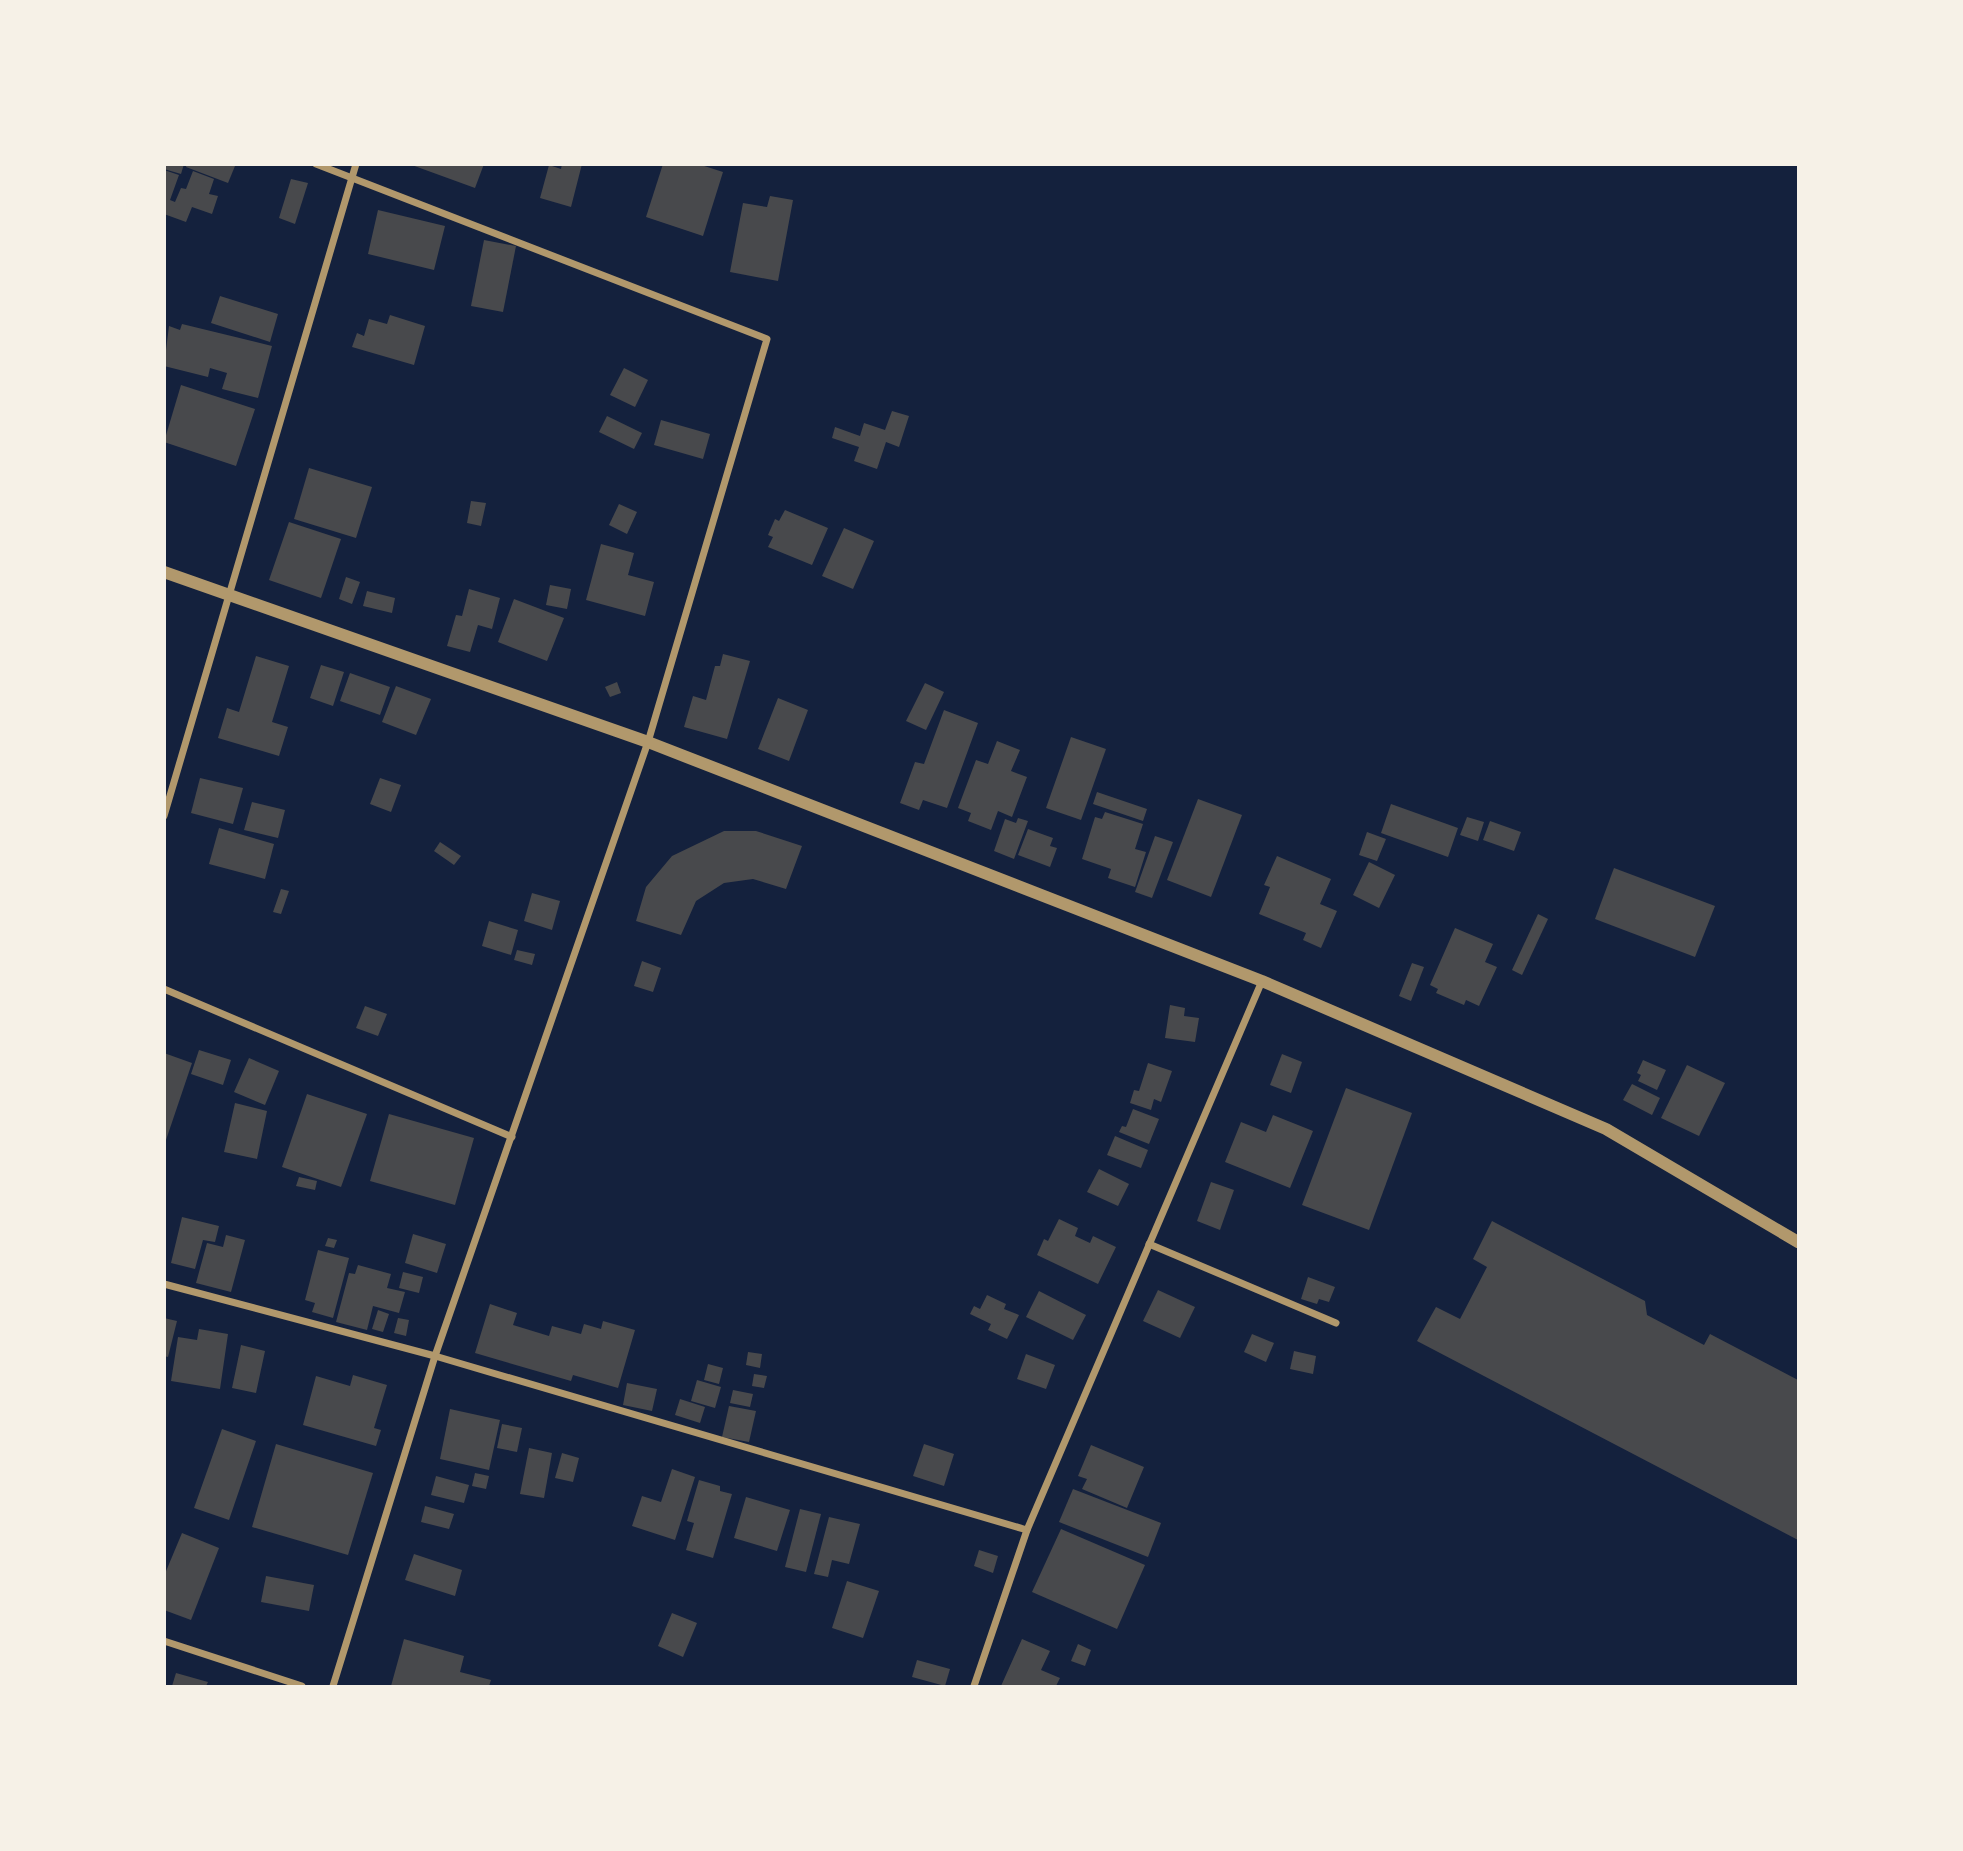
<svg xmlns="http://www.w3.org/2000/svg" width="1963" height="1851" font-family="'Titillium Web',sans-serif">
	<style>
		.building { fill: #48494c }
		.lines { fill: none; stroke-linecap: round; stroke-linejoin: round }
		.minor { stroke: #b1986c; stroke-width: 7 }
		.tertiary { stroke: #b1986c; stroke-width: 12 }
	</style>
	<rect width="100%" height="100%" fill="#14213d"/>
	<g class="building">
		<path d="M164,164H184L181,174L164,169Z"/>
		<path d="M187,164H229L235,166L228,183L186,167Z"/>
		<path d="M409,164H484L475,188Z"/>
		<path d="M562,164H582L571,207L540,198L549,165L561,169Z"/>
		<path d="M663,164H698L723,172L703,236L646,217Z"/>
		<path d="M164,170L179,175L170,200L175,202L181,188L186,189L193,171L214,179L209,194L218,196L212,214L192,207L186,222L164,214Z"/>
		<path d="M291,179L308,183L295,224L279,218Z"/>
		<path d="M770,196L793,200L778,281L730,272L743,203L767,207Z"/>
		<path d="M378,210L445,226L434,270L368,254Z"/>
		<path d="M484,240L516,246L503,312L471,306Z"/>
		<path d="M220,296L278,314L270,342L211,323Z"/>
		<path d="M390,315L425,326L414,365L352,347L357,333L364,336L369,319L387,324Z"/>
		<path d="M182,324L272,346L258,398L222,389L227,373L210,368L208,377L164,366L169,326L180,330Z"/>
		<path d="M624,368L648,380L635,407L610,395Z"/>
		<path d="M181,385L255,409L236,466L164,442Z"/>
		<path d="M892,411L909,416L899,447L886,442L877,469L854,461L859,447L832,438L835,427L860,436L864,423L885,430Z"/>
		<path d="M607,416L642,433L634,449L599,432Z"/>
		<path d="M661,420L710,434L703,459L654,445Z"/>
		<path d="M309,468L372,487L356,538L294,519Z"/>
		<path d="M471,501L486,503L481,526L467,523Z"/>
		<path d="M619,504L637,512L627,534L609,525Z"/>
		<path d="M785,510L828,528L812,565L768,547L773,537L768,535L775,519L779,521Z"/>
		<path d="M289,522L341,539L321,598L269,580Z"/>
		<path d="M844,528L874,541L853,589L822,576Z"/>
		<path d="M601,544L634,553L628,575L654,582L645,616L586,600Z"/>
		<path d="M346,577L360,582L352,604L339,599Z"/>
		<path d="M550,585L571,589L567,609L546,605Z"/>
		<path d="M469,589L500,598L492,629L478,625L470,652L447,646L456,615L462,616Z"/>
		<path d="M367,591L395,598L392,613L363,606Z"/>
		<path d="M514,599L564,618L547,661L498,642Z"/>
		<path d="M723,654L750,661L727,739L684,727L693,696L706,700L715,666H720Z"/>
		<path d="M256,656L289,666L272,722L288,727L279,756L218,738L227,708L239,712Z"/>
		<path d="M321,665L344,672L333,706L310,698Z"/>
		<path d="M350,673L390,687L380,715L340,701Z"/>
		<path d="M617,682L621,693L610,697L605,687Z"/>
		<path d="M925,683L944,692L926,730L906,721Z"/>
		<path d="M396,686L431,699L416,735L382,722Z"/>
		<path d="M778,698L808,710L789,761L758,749Z"/>
		<path d="M944,710L978,723L947,808L923,800L919,810L900,803L915,762L924,764Z"/>
		<path d="M1071,737L1106,749L1081,820L1046,808Z"/>
		<path d="M997,741L1020,750L1011,771L1027,777L1012,817L998,811L991,830L968,821L971,813L958,808L976,760L988,764Z"/>
		<path d="M200,778L243,788L233,824L191,813Z"/>
		<path d="M380,778L401,785L391,812L370,804Z"/>
		<path d="M1097,792L1147,809L1143,821L1093,804Z"/>
		<path d="M1198,799L1242,815L1211,897L1167,880Z"/>
		<path d="M252,802L285,810L278,838L244,830Z"/>
		<path d="M1391,804L1458,828L1448,857L1381,833Z"/>
		<path d="M1105,812L1143,824L1135,849L1146,852L1135,887L1108,878L1111,869L1082,859L1095,817L1102,819Z"/>
		<path d="M1467,817L1484,822L1478,841L1460,835Z"/>
		<path d="M1018,818L1028,821L1014,859L994,851L1005,819L1016,823Z"/>
		<path d="M1490,821L1521,832L1514,851L1483,840Z"/>
		<path d="M219,828L274,844L265,879L209,864Z"/>
		<path d="M1028,829L1053,838L1050,846L1057,848L1050,867L1018,855Z"/>
		<path d="M724,831H756L802,846L786,889L753,879L724,883L696,901L681,935L636,921L646,887L672,856Z"/>
		<path d="M1367,832L1386,839L1377,861L1359,855Z"/>
		<path d="M1155,836L1173,842L1152,898L1135,892Z"/>
		<path d="M440,842L461,856L454,865L434,851Z"/>
		<path d="M1277,856L1331,879L1320,904L1337,911L1321,948L1303,940L1306,933L1259,914L1270,887L1264,885Z"/>
		<path d="M1369,862L1395,875L1379,908L1353,895Z"/>
		<path d="M1614,868L1715,906L1695,957L1595,919Z"/>
		<path d="M281,889L289,891L281,914L273,912Z"/>
		<path d="M532,893L560,901L552,930L524,921Z"/>
		<path d="M1538,914L1548,919L1522,975L1512,970Z"/>
		<path d="M489,921L518,930L511,955L482,946Z"/>
		<path d="M1455,928L1493,944L1485,962L1497,967L1479,1006L1466,1000L1464,1005L1436,993L1438,989L1430,985Z"/>
		<path d="M517,950L535,954L532,965L514,960Z"/>
		<path d="M642,961L661,968L653,992L634,986Z"/>
		<path d="M1412,963L1424,967L1411,1001L1399,996Z"/>
		<path d="M1170,1005L1185,1008L1184,1016L1199,1018L1195,1042L1165,1038Z"/>
		<path d="M365,1006L387,1014L378,1036L356,1028Z"/>
		<path d="M199,1050L231,1060L223,1085L191,1074Z"/>
		<path d="M164,1053L192,1063L165,1143H164Z"/>
		<path d="M1282,1054L1302,1062L1291,1093L1270,1085Z"/>
		<path d="M249,1058L279,1071L265,1105L234,1092Z"/>
		<path d="M1643,1060L1666,1070L1657,1090L1638,1081L1641,1075L1637,1073Z"/>
		<path d="M1148,1063L1172,1071L1161,1102L1154,1099L1151,1110L1130,1103L1134,1090L1139,1091Z"/>
		<path d="M1687,1065L1725,1083L1699,1136L1661,1118Z"/>
		<path d="M1632,1084L1660,1098L1652,1115L1623,1100Z"/>
		<path d="M1346,1088L1412,1113L1369,1230L1302,1205Z"/>
		<path d="M307,1094L367,1114L341,1187L282,1167Z"/>
		<path d="M235,1103L267,1111L257,1159L224,1152Z"/>
		<path d="M1133,1109L1159,1119L1149,1144L1119,1132L1122,1126L1126,1127Z"/>
		<path d="M389,1114L474,1138L455,1205L370,1181Z"/>
		<path d="M1273,1115L1313,1131L1290,1188L1225,1162L1241,1122L1266,1132Z"/>
		<path d="M1115,1136L1148,1150L1141,1168L1107,1155Z"/>
		<path d="M1099,1169L1129,1184L1118,1206L1087,1192Z"/>
		<path d="M299,1177L317,1181L315,1190L296,1186Z"/>
		<path d="M1211,1182L1234,1190L1220,1230L1197,1221Z"/>
		<path d="M182,1217L219,1226L215,1242L203,1240L195,1269L171,1263Z"/>
		<path d="M1059,1219L1078,1228L1075,1236L1090,1243L1093,1236L1116,1247L1098,1284L1037,1255L1044,1239L1048,1241Z"/>
		<path d="M1492,1221L1645,1301L1647,1315L1704,1345L1710,1334L1798,1380V1540L1417,1341L1436,1307L1460,1319L1487,1267L1473,1259Z"/>
		<path d="M413,1234L446,1244L437,1273L405,1263Z"/>
		<path d="M226,1235L245,1240L231,1292L196,1283L207,1243L223,1247Z"/>
		<path d="M328,1238L337,1240L334,1248L325,1246Z"/>
		<path d="M318,1250L349,1258L333,1318L312,1312L315,1303L305,1300Z"/>
		<path d="M358,1265L391,1274L387,1288L405,1292L399,1313L373,1306L367,1330L336,1322L349,1273L355,1274Z"/>
		<path d="M403,1272L423,1277L419,1293L399,1288Z"/>
		<path d="M1308,1277L1335,1287L1329,1302L1319,1299L1317,1304L1301,1299Z"/>
		<path d="M1158,1290L1195,1307L1180,1338L1143,1321Z"/>
		<path d="M1039,1291L1086,1315L1073,1340L1026,1317Z"/>
		<path d="M987,1295L1006,1304L1004,1309L1019,1315L1007,1339L988,1330L991,1324L970,1314L974,1306L980,1309Z"/>
		<path d="M490,1304L517,1313L513,1325L549,1336L552,1326L581,1334L584,1324L601,1329L603,1321L635,1330L618,1388L573,1375L571,1381L475,1353Z"/>
		<path d="M378,1310L389,1314L383,1332L372,1329Z"/>
		<path d="M164,1318L177,1321L168,1357L164,1356Z"/>
		<path d="M398,1318L409,1320L406,1336L394,1333Z"/>
		<path d="M199,1329L228,1334L220,1389L171,1381L178,1337L197,1340Z"/>
		<path d="M1252,1334L1274,1343L1266,1362L1244,1352Z"/>
		<path d="M241,1345L265,1351L256,1393L232,1388Z"/>
		<path d="M1294,1351L1316,1356L1313,1374L1290,1369Z"/>
		<path d="M748,1352L762,1354L760,1368L746,1365Z"/>
		<path d="M1026,1354L1055,1365L1046,1389L1017,1379Z"/>
		<path d="M708,1364L723,1368L719,1384L704,1380Z"/>
		<path d="M754,1374L767,1376L764,1388L752,1386Z"/>
		<path d="M353,1375L387,1385L374,1428L381,1430L376,1446L303,1425L316,1376L350,1386Z"/>
		<path d="M697,1380L721,1387L715,1408L691,1401Z"/>
		<path d="M627,1383L657,1389L652,1411L623,1405Z"/>
		<path d="M733,1390L753,1394L750,1407L730,1403Z"/>
		<path d="M680,1399L705,1407L700,1423L675,1415Z"/>
		<path d="M729,1406L756,1411L749,1442L722,1437Z"/>
		<path d="M450,1409L500,1420L489,1470L440,1459Z"/>
		<path d="M502,1424L522,1428L517,1452L497,1448Z"/>
		<path d="M222,1429L256,1441L229,1520L194,1508Z"/>
		<path d="M276,1444L373,1473L348,1555L252,1527Z"/>
		<path d="M924,1444L954,1454L944,1486L913,1476Z"/>
		<path d="M1091,1445L1144,1467L1127,1508L1082,1489L1087,1479L1078,1476Z"/>
		<path d="M529,1448L552,1453L544,1498L520,1494Z"/>
		<path d="M562,1453L579,1458L573,1482L555,1478Z"/>
		<path d="M672,1469L695,1477L675,1540L632,1526L642,1496L661,1502Z"/>
		<path d="M475,1473L489,1476L486,1489L472,1486Z"/>
		<path d="M436,1476L469,1485L464,1503L431,1495Z"/>
		<path d="M699,1480L720,1486V1491L732,1494L713,1558L686,1550L694,1523L687,1521Z"/>
		<path d="M1073,1489L1161,1523L1148,1557L1059,1522Z"/>
		<path d="M746,1497L790,1510L777,1551L734,1538Z"/>
		<path d="M425,1506L454,1514L449,1529L421,1522Z"/>
		<path d="M800,1509L821,1514L806,1572L785,1567Z"/>
		<path d="M829,1517L860,1524L849,1564L832,1560L828,1577L814,1574Z"/>
		<path d="M1061,1529L1145,1565L1117,1629L1032,1592Z"/>
		<path d="M182,1533L219,1548L191,1620L164,1610V1576Z"/>
		<path d="M979,1550L998,1556L993,1573L974,1566Z"/>
		<path d="M414,1554L462,1570L455,1596L405,1580Z"/>
		<path d="M266,1576L314,1585L309,1611L261,1602Z"/>
		<path d="M847,1581L879,1591L863,1638L832,1628Z"/>
		<path d="M672,1613L697,1623L683,1657L658,1646Z"/>
		<path d="M404,1639L464,1656L460,1672L491,1680L489,1686H391Z"/>
		<path d="M1022,1639L1050,1651L1041,1670L1060,1678L1056,1686H1001Z"/>
		<path d="M1078,1644L1091,1650L1085,1666L1071,1661Z"/>
		<path d="M917,1660L950,1669L945,1686L912,1677Z"/>
		<path d="M176,1673L208,1682L206,1686H172Z"/>
	</g>
	<g class="lines">
		<g class="minor">
			<path d="M316,164L767,339L648,742L435,1356L333,1686"/>
			<path d="M164,816L356,164"/>
			<path d="M164,989L512,1137"/>
			<path d="M1149,1244L1336,1323"/>
			<path d="M164,1284L435,1356L1027,1530"/>
			<path d="M164,1641L302,1686"/>
			<path d="M974,1686L1027,1530L1262,981"/>
		</g>
		<path class="tertiary" d="M164,572L648,742L1262,981L1606,1129L1798,1242"/>
	</g>
	<rect width="1963" height="1851" fill="none" stroke="#f6f1e7" stroke-width="332"/>
</svg>
